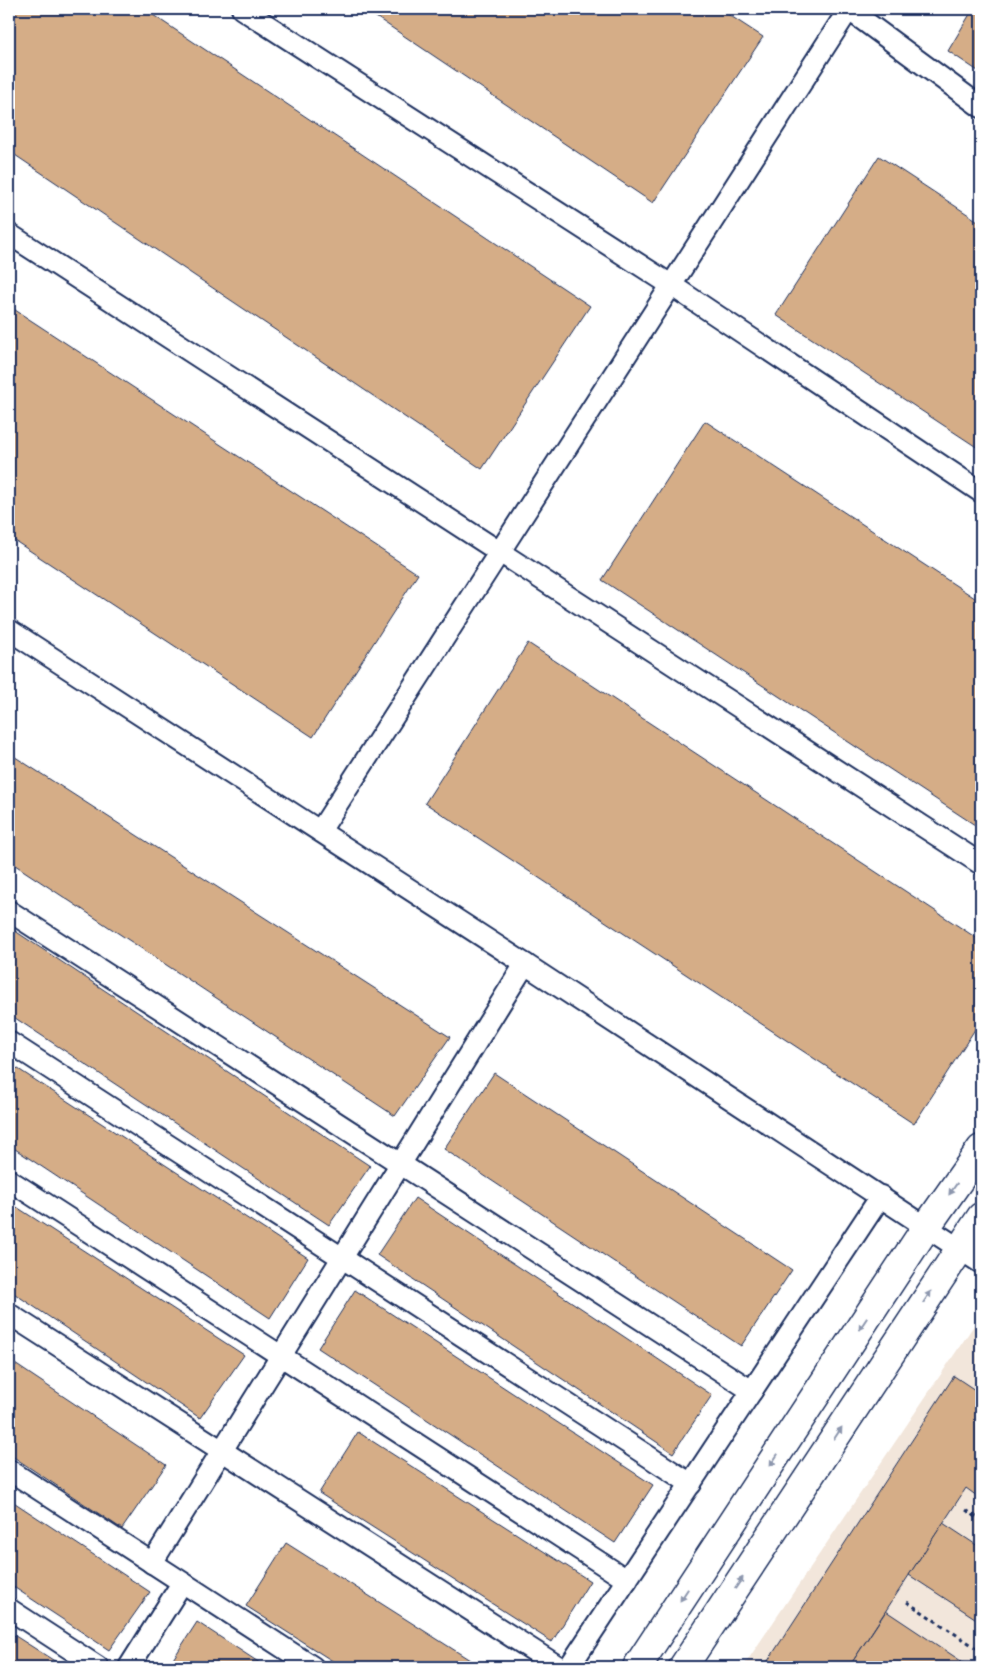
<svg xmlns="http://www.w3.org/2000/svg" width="990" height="1676" font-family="Mynerve,sans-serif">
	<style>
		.built { fill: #f2e6db }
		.building { fill: #d5ad87; stroke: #1b2f5e }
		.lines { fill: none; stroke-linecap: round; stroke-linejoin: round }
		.street-casing { stroke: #1b2f5e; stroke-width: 24 }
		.primary-casing { stroke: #1b2f5e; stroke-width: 31 }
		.path { stroke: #1b2f5e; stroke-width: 3; stroke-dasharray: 4 4; stroke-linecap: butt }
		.street { stroke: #fff; stroke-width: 20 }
		.primary { stroke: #fff; stroke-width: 28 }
		.oneway { fill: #8d97ae }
	</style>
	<rect width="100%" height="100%" fill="#fff"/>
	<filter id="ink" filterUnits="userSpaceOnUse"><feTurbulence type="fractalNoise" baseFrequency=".02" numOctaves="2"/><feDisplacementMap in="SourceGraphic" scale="10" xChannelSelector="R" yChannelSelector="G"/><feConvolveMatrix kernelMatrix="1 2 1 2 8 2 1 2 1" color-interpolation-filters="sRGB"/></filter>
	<g filter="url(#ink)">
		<path class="built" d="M981,1315V1667H743Z"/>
		<g class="building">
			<path d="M9,9H144L590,306L482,469L9,151Z"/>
			<path d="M364,9H720L763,37L653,203Z"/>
			<path d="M973,9H981V73L948,51Z"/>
			<path d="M879,156L981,223V450L776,315Z"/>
			<path d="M9,306L418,574L313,737L9,537Z"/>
			<path d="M705,421L981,602V829L602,580Z"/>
			<path d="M528,643L981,941V1020L914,1124L425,803Z"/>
			<path d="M9,753L450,1037L395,1116L9,861Z"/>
			<path d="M9,927L370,1166L329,1225L9,1014Z"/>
			<path d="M9,1063L308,1258L270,1318L9,1145Z"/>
			<path d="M494,1073L792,1270L741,1346L444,1149Z"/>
			<path d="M415,1198L712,1395L673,1453L377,1255Z"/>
			<path d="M9,1202L244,1355L200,1418L9,1290Z"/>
			<path d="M355,1290L653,1485L615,1543L318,1348Z"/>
			<path d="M9,1360L166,1465L122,1529L9,1454Z"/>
			<path d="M954,1376L981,1394V1499L966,1488L849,1667H764Z"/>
			<path d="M358,1432L590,1581L552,1642L319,1493Z"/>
			<path d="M9,1499L150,1592L109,1650L9,1584Z"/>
			<path d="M943,1523L981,1548V1622L909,1575Z"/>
			<path d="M286,1543L481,1667H342L246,1606Z"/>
			<path d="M886,1611L970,1667H849Z"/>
			<path d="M197,1622L266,1667H168Z"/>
			<path d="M9,1632L64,1667H9Z"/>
		</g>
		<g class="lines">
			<g class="street-casing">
				<g id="street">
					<path d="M242,9L671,285L981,492"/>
					<path d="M848,9L981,107"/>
					<path d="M9,234L981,864"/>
					<path d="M9,630L525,964L981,1263"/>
					<path d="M320,831L849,9"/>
					<path d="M9,911L752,1391"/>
					<path d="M9,1042L691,1484"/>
					<path d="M9,1180L627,1580"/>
					<path d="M9,1314L559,1667"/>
					<path d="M9,1470L313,1667"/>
					<path d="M152,1563L525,964"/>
					<path d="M9,1609L98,1667"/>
					<path d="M129,1667L182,1583"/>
					<path d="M569,1667L881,1196"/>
				</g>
			</g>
			<g class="primary-casing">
				<g id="primary">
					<path d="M637,1667L927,1226L981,1149"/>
					<path d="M683,1667L981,1217"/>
				</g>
			</g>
			<g class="path">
				<path d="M966,1510L981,1520"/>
				<path d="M907,1602L981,1651"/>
			</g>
			<use href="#street" class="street"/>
			<use href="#primary" class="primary"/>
		</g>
		<defs><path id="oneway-solid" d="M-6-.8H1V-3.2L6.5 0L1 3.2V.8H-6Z" transform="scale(1.25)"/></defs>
		<g class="oneway">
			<use href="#oneway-solid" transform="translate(953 1189) rotate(125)"/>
			<use href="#oneway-solid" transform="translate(927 1297) rotate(-57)"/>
			<use href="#oneway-solid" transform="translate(863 1324) rotate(123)"/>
			<use href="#oneway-solid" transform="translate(838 1433) rotate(-57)"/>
			<use href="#oneway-solid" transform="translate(774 1460) rotate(123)"/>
			<use href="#oneway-solid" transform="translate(739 1583) rotate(-56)"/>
			<use href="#oneway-solid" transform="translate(684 1595) rotate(123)"/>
		</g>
	</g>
	<rect width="990" height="1676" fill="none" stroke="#fff" stroke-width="30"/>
	<rect x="15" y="15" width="960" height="1646" fill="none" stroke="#1b2f5e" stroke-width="2" filter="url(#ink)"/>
</svg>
